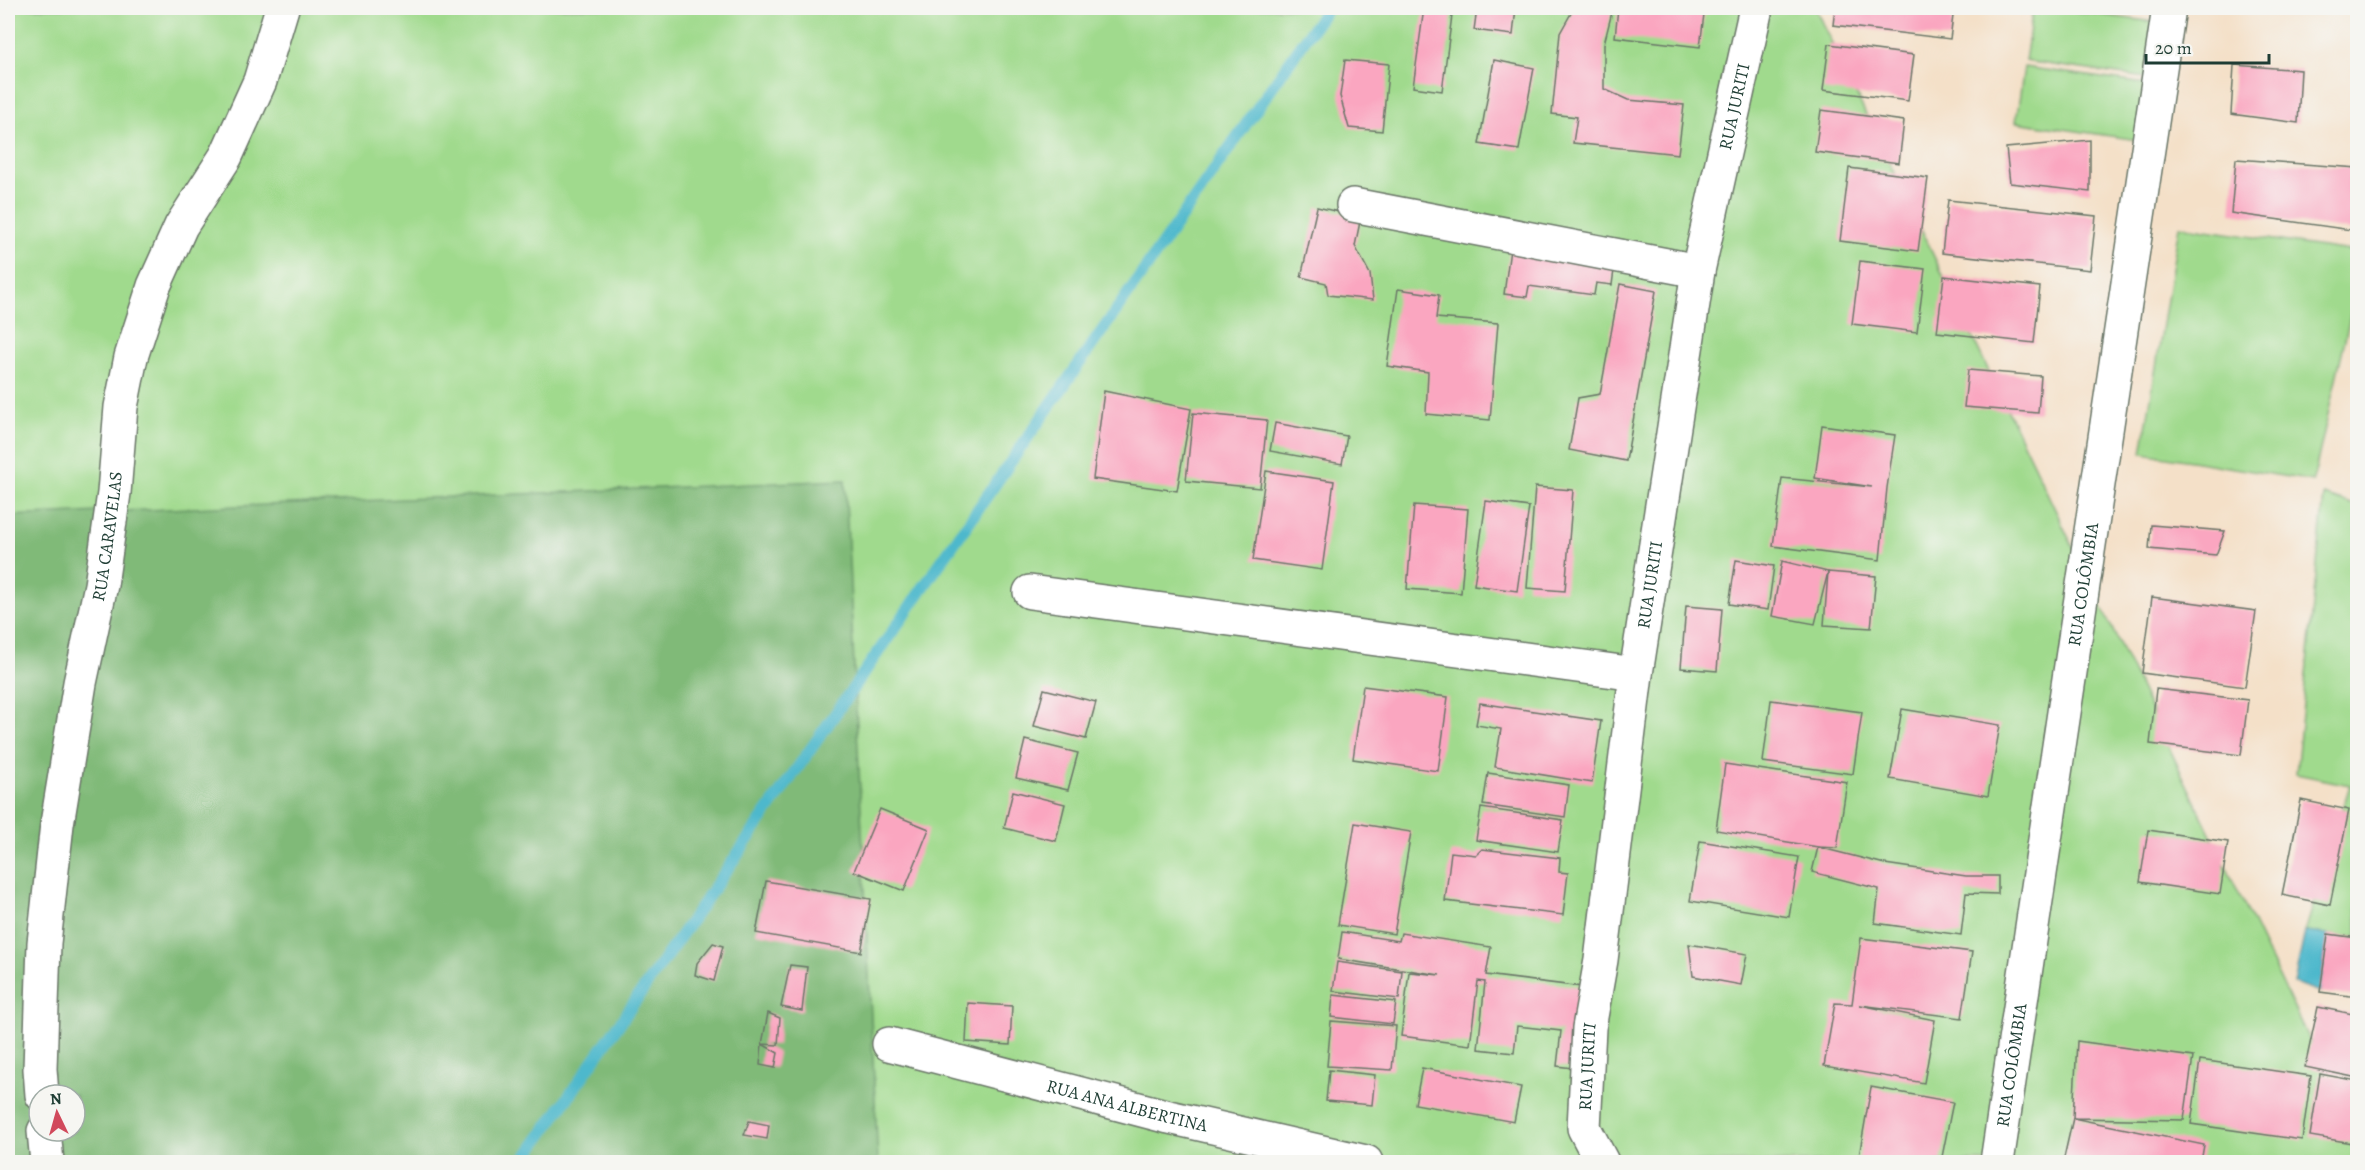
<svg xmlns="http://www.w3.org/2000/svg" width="2365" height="1170" font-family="Alegreya,serif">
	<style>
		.green { fill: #a0da8d; stroke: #608c60; stroke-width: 1.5; fill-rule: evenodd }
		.forest { fill: #80ba78; stroke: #507c56; stroke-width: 1.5; fill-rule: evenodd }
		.water { fill: #4eb8cc; stroke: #367a80; stroke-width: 1.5 }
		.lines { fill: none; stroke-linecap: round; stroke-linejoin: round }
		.stream { stroke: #4eb8cc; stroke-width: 12 }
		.building { fill: #faa6c0 }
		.street-casing { stroke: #6a7668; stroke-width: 36 }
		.street { stroke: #fff; stroke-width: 33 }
		.labels { text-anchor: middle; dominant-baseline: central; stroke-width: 4.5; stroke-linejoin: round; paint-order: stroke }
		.street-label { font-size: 18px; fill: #1f3d34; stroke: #f6f6f2 }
	</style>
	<rect width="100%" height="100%" fill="#f6f6f2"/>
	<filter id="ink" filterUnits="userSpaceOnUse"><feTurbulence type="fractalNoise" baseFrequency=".0167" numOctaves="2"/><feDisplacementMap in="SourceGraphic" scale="12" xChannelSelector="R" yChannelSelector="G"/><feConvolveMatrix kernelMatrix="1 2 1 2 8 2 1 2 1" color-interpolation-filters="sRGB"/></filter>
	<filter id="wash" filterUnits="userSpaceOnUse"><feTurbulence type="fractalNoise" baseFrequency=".008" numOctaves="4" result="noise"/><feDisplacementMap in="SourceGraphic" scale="24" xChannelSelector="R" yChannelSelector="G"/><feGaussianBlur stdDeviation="1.35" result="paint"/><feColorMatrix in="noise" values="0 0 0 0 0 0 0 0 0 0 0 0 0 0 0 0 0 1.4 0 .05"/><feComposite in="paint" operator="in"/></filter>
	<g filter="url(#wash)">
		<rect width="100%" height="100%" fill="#f4e0c8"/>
		<g class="green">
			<path d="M8,8H1815L2357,1140V1162H8ZM39,1095H75V1131H39Z"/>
			<path d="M2033,8H2052L2161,23L2153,79L2025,61Z"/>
			<path d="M2024,67L2152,85L2144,141L2016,122Z"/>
			<path d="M2179,226L2357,252V286L2313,481L2142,453Z"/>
			<path d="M2324,495L2357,506V938L2305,932L2350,785L2296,774Z"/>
		</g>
		<path class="forest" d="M845,480L878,1162H8V516ZM39,1095H75V1131H39Z"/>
		<path class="water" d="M2305,932L2328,934L2320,992L2294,983Z"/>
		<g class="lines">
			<path class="stream" d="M523,1162L1327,8"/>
		</g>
		<g id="blocks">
			<g class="building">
				<path d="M1424,8H1453L1442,91L1413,87Z"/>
				<path d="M1477,8H1516L1513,35L1474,30Z"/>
				<path d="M1574,8H1613L1604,44V89L1628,100L1684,105L1678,154L1573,143L1577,117L1552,114L1560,33Z"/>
				<path d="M1618,8H1643L1704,14L1700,47L1615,37Z"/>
				<path d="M1835,8H1954L1950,39L1833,25Z"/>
				<path d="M1829,44L1914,55L1908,101L1823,90Z"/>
				<path d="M1345,60L1389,64L1382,131L1349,128L1340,96Z"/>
				<path d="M1494,60L1534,68L1519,150L1479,144Z"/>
				<path d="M2234,65L2301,70L2298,123L2231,114Z"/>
				<path d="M1821,110L1904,121L1899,163L1815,152Z"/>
				<path d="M2090,140V192L2010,183L2006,148Z"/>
				<path d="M2236,159L2358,168V231L2231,213Z"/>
				<path d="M1849,168L1928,178L1918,251L1840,241Z"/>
				<path d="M1948,200L2096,216L2090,270L1942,253Z"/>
				<path d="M1317,207L1361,217L1355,246L1370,274L1373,300L1328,295L1326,283L1301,277Z"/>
				<path d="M1510,249L1615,263L1612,285L1596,283L1594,295L1529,286L1527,297L1504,294Z"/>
				<path d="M1860,261L1925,269L1917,332L1852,324Z"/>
				<path d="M1944,276L2040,287L2034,343L1937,332Z"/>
				<path d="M1620,284L1656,291L1626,461L1569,450L1578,398L1600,394Z"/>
				<path d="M1398,289L1439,295L1436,318L1498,323L1490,420L1426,414L1428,372L1387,366Z"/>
				<path d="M1968,370L2041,376L2038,413L1964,407Z"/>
				<path d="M1104,391L1191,409L1177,491L1093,479Z"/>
				<path d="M1193,413L1267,420L1260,488L1186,481Z"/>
				<path d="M1275,423L1347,436L1342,464L1270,451Z"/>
				<path d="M1822,425L1895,435L1887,488L1880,560L1773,546L1782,478L1872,487L1815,478Z"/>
				<path d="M1266,471L1334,481L1322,570L1253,560Z"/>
				<path d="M1535,487L1573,490L1565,591L1527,588Z"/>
				<path d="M1486,501L1529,507L1517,591L1474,585Z"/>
				<path d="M1414,505L1468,509L1461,593L1407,589Z"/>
				<path d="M2151,525L2225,531L2216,555L2149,549Z"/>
				<path d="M1736,560L1774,566L1768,610L1729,604Z"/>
				<path d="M1782,561L1828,572L1815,624L1772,616Z"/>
				<path d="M1828,572L1876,576L1871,628L1824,625Z"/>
				<path d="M2152,597L2256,611L2245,687L2142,673Z"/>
				<path d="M1686,606L1722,609L1717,671L1681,668Z"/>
				<path d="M1363,686L1448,697L1438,771L1353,759Z"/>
				<path d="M1044,689L1096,702L1086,739L1034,726Z"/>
				<path d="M2156,689L2248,700L2241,755L2150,744Z"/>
				<path d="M1771,700L1862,712L1853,774L1763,762Z"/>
				<path d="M1480,703L1601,721L1592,783L1495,767L1501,729L1476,725Z"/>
				<path d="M1902,709L2000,725L1988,796L1890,779Z"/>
				<path d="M1025,740L1078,753L1068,790L1016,778Z"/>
				<path d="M1725,764L1847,782L1837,848L1818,847L1716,830Z"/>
				<path d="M1488,773L1569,785L1565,817L1483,805Z"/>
				<path d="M1013,791L1065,804L1056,841L1004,828Z"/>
				<path d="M2301,800L2349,810L2330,905L2282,895Z"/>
				<path d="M1481,808L1563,820L1558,852L1476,840Z"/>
				<path d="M880,809L929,829L904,891L854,871Z"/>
				<path d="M1355,823L1411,832L1394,934L1338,925Z"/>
				<path d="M2148,830L2228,842L2220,894L2140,882Z"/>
				<path d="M1700,841L1799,857L1789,917L1690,901Z"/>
				<path d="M1818,847L1885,864L1966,876H1998V894L1966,893L1961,935L1875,923L1879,889L1812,872Z"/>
				<path d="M1482,849L1560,858L1559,872L1568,873L1563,915L1445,901L1451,852L1476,855Z"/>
				<path d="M766,881L871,899L861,952L756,933Z"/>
				<path d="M1342,932L1399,941L1401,933L1491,947L1486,975L1590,988L1580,1069L1557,1066L1561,1031L1517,1026L1514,1053L1478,1049L1485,982L1478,981L1470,1045L1401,1036L1409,972L1440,975L1338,959Z"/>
				<path d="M2328,934L2358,938V997L2320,992Z"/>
				<path d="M1861,938L1972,952L1962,1018L1860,1005L1935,1020L1924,1083L1824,1066L1835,1003L1852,1004Z"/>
				<path d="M713,943L723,946L714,981L695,975L697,963Z"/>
				<path d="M1689,944L1747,954L1741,985L1693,976Z"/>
				<path d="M1337,962L1402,971L1399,999L1333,991Z"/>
				<path d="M790,965L807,967L802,1011L781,1007Z"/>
				<path d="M1333,995L1396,1002L1393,1024L1331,1017Z"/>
				<path d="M968,1003L1012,1006L1010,1045L966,1042Z"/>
				<path d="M2318,1007L2358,1015V1078L2305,1067Z"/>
				<path d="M768,1013L780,1018L778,1045L762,1044Z"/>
				<path d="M1331,1021L1396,1026L1392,1070L1327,1066Z"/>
				<path d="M2077,1041L2193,1057L2184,1120L2073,1118Z"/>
				<path d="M762,1044L778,1053L775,1068L760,1065Z"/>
				<path d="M2200,1060L2311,1076L2302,1140L2191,1124Z"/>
				<path d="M1422,1068L1521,1087L1514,1122L1415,1104Z"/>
				<path d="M1329,1070L1375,1075L1372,1105L1326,1101Z"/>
				<path d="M2320,1074L2358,1081V1144L2310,1136Z"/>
				<path d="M1871,1087L1953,1102L1941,1162H1858Z"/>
				<path d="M2073,1118L2204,1145L2201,1162H2063Z"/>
				<path d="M749,1121L769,1125L767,1139L744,1135Z"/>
			</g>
		</g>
	</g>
	<g filter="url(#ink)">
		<use href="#blocks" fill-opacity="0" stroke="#6a7668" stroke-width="1.5"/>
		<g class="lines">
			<g class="street-casing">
				<g id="street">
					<path d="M1353,205L1698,271"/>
					<path d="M1030,592L1636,674"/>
					<path id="s1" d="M889,1044L1169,1117L1366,1162"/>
					<path id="s2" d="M42,1095L40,1069L44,943L57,824L80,683L101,585L114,493L121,407L131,357L154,286L181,226L226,156L260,81L282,8"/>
					<path d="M44,1131L47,1162"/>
					<path id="s3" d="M1602,1162L1584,1128L1589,1028L1601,960L1636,674L1698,271L1756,8"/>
					<path id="s4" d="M1997,1162L2169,8"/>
				</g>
			</g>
			<use href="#street" class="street"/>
		</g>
	</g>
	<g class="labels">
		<g class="street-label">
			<text stroke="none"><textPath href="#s3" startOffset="1072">RUA JURITI</textPath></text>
			<text stroke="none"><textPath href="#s2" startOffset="564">RUA CARAVELAS</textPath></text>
			<text stroke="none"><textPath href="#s3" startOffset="586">RUA JURITI</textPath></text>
			<text stroke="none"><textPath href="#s4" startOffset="584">RUA COLÔMBIA</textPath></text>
			<text stroke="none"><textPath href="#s3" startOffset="100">RUA JURITI</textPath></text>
			<text stroke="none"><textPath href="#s4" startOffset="98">RUA COLÔMBIA</textPath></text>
			<text stroke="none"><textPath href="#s1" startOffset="246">RUA ANA ALBERTINA</textPath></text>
		</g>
	</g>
	<rect width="2365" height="1170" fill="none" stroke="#f6f6f2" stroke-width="30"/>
	<g transform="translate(57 1113) rotate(355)"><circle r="28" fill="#f6f6f2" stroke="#a0aca6" stroke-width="1.5"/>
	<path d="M0-4.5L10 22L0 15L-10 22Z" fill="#d1495b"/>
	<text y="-9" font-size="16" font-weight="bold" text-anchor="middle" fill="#1f3d34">N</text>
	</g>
	<path d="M2146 54v9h123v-9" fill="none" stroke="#1f3d34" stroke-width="3"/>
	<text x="2155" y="54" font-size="18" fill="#1f3d34" stroke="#f6f6f2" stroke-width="4.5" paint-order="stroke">20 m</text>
</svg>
